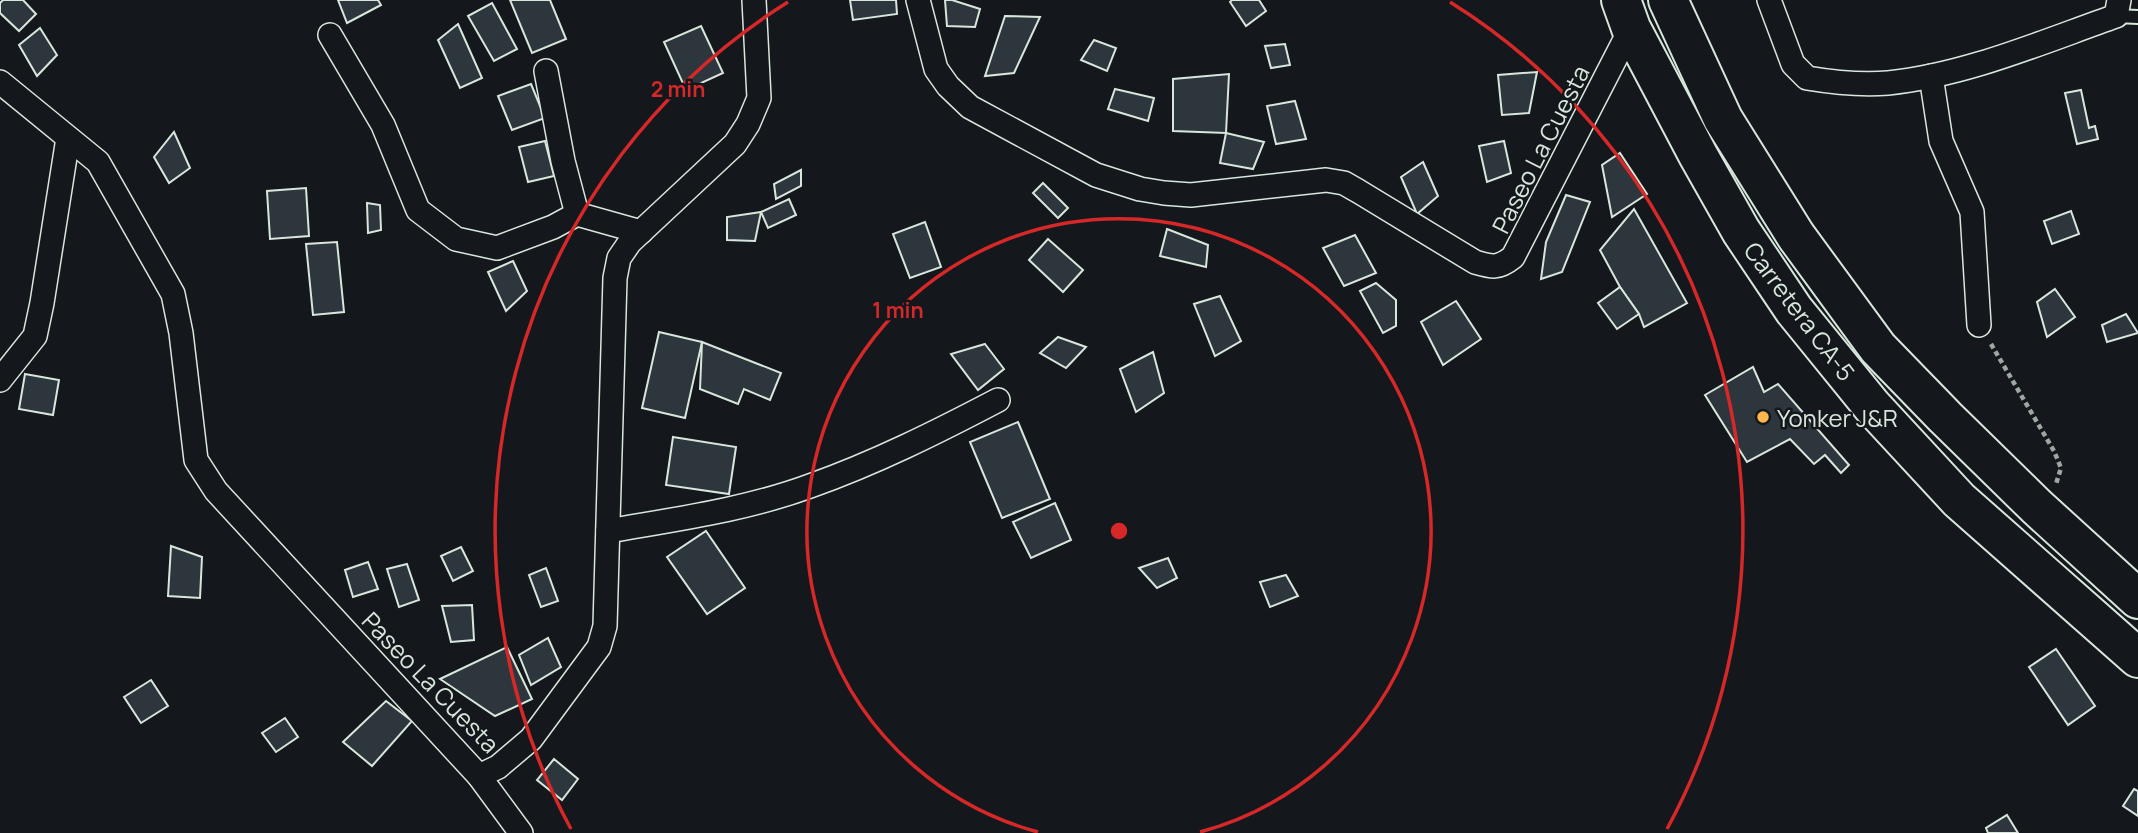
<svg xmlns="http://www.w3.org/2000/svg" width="2138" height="833" font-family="Manrope,sans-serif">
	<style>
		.building { fill: #2c363c; stroke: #d8e6dc; stroke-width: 2 }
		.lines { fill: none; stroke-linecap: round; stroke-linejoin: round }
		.lane-casing { stroke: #d8e6dc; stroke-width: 16 }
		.street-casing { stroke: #d8e6dc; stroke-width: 26 }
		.highway-casing { stroke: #d8e6dc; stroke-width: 42 }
		.path { stroke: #9da8a2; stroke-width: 4.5; stroke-dasharray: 5 3.5; stroke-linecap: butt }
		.lane { stroke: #14181c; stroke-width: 12 }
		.street { stroke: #14181c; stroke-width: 23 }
		.highway { stroke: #14181c; stroke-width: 38 }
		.ring { fill: none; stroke: #d62828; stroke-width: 3.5 }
		.poi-dot { fill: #ffb74d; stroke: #14181c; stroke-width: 2.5 }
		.labels { text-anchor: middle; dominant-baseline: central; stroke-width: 5; stroke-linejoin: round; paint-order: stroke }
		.street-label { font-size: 24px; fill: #d8e6dc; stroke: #14181c }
		.poi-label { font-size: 24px; fill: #d8e6dc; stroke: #14181c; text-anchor: start }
		.centre { fill: #d62828; stroke: #14181c; stroke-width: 3.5 }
		.ring-label { font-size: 21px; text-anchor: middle; font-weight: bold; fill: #d62828; stroke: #14181c; stroke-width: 5; stroke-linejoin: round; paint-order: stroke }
	</style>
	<rect width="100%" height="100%" fill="#14181c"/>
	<g class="building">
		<path d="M3,0H23L36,14L19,31L0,13V3Z"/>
		<path d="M338,0H378L381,5L347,23Z"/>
		<path d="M510,0H550L566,39L532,53Z"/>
		<path d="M850,0H896L897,14L853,20Z"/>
		<path d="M945,0H952L980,9L975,27L947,26Z"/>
		<path d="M1232,0H1259L1266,11L1246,26L1230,2Z"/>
		<path d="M492,3L517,49L494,61L468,16Z"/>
		<path d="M1005,16L1040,17L1014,73L985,76Z"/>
		<path d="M458,24L482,78L460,88L438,40Z"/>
		<path d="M701,26L723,73L686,90L664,42Z"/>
		<path d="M40,28L57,55L37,76L19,45Z"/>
		<path d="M1094,40L1116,48L1107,71L1081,60Z"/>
		<path d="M1285,44L1290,65L1271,68L1265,46Z"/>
		<path d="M1537,72L1529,113L1502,115L1498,75Z"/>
		<path d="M1229,74L1226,133L1173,131V79Z"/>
		<path d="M531,84L545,118L512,130L498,96Z"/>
		<path d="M1115,89L1154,98L1148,121L1108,109Z"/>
		<path d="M2081,90L2089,128L2095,126L2098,139L2077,144L2065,93Z"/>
		<path d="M1295,101L1306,139L1276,144L1267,106Z"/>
		<path d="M174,132L190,168L169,183L154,157Z"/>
		<path d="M1226,133L1264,142L1253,169L1220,163Z"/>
		<path d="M545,141L554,176L528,182L519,147Z"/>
		<path d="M1504,141L1511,173L1487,182L1479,146Z"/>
		<path d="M1620,153L1647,194L1612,217L1602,165Z"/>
		<path d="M1423,162L1438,196L1417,214L1401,177Z"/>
		<path d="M801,170V186L776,199L774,184Z"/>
		<path d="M1043,183L1068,208L1058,218L1033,193Z"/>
		<path d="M306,188L309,236L270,239L267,191Z"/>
		<path d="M1566,195L1590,202L1562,272L1541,279L1546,242Z"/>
		<path d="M789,199L796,215L768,228L761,212Z"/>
		<path d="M367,203L380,205L381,230L368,233Z"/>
		<path d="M1634,209L1687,303L1644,327L1639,314L1620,287L1600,250Z"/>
		<path d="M2071,211L2079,234L2052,244L2044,221Z"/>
		<path d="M761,212L755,241L727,240V217Z"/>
		<path d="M925,222L941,267L910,278L893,234Z"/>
		<path d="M1167,229L1208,245L1206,267L1160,256Z"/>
		<path d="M1355,235L1376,273L1344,286L1323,248Z"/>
		<path d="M1048,239L1083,270L1063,292L1029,260Z"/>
		<path d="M337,242L344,312L313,315L306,244Z"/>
		<path d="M513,261L527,291L506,311L488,272Z"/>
		<path d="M1376,283L1396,300V326L1383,333L1360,291Z"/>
		<path d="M1620,287L1639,314L1617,329L1598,303Z"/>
		<path d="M2055,289L2075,317L2047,337L2037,302Z"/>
		<path d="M1220,296L1241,341L1215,356L1194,304Z"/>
		<path d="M1456,301L1481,339L1443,365L1421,322Z"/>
		<path d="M2126,314L2138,333L2107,342L2102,325Z"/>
		<path d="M659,332L702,342L685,418L642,408Z"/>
		<path d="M1058,337L1086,347L1066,368L1040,353Z"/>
		<path d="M702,342L781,373L770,400L744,389L738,404L700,389Z"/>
		<path d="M985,344L1004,369L978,390L951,354Z"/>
		<path d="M1153,352L1164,393L1136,412L1120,369Z"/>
		<path d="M1753,367L1764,392L1778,384L1849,465L1841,473L1825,455L1814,464L1790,439L1747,462L1705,395Z"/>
		<path d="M25,374L59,380L53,415L19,409Z"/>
		<path d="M1018,422L1050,499L1002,518L970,442Z"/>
		<path d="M673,437L736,447L729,494L666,485Z"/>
		<path d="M1055,503L1071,540L1031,558L1013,522Z"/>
		<path d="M706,531L745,588L707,614L667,557Z"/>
		<path d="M171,546L202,557L200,598L168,596Z"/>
		<path d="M461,547L473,571L453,581L441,556Z"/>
		<path d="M1168,558L1177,578L1157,588L1139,568Z"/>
		<path d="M368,562L378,589L353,597L345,570Z"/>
		<path d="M407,564L419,600L399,607L387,569Z"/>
		<path d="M546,568L558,601L541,607L529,575Z"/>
		<path d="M1286,575L1298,596L1270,607L1260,582Z"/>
		<path d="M472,605L474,640L451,642L442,606Z"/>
		<path d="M548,638L561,667L531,685L519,655Z"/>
		<path d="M507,647L532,699L495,716L440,679Z"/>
		<path d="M2056,649L2095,706L2068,725L2029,667Z"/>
		<path d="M151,680L168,706L141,723L124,697Z"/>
		<path d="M386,701L412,721L372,766L343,742Z"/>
		<path d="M285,718L298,737L276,752L262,733Z"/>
		<path d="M554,759L578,779L562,800L537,780Z"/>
		<path d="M2134,789L2138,791V816L2123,806Z"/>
		<path d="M2007,815L2018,833H1988L1986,828Z"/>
	</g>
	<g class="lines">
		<g class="lane-casing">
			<path id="lane" d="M2116,16L2138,17"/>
		</g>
		<g class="street-casing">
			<g id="street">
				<path d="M918,0L936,69L948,86L970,107L1096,175L1140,189L1164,193L1191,195L1326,180L1344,183L1358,191L1475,262C1492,267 1498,269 1513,257L1631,28"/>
				<path d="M1769,0L1793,64L1807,78C1831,82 1864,85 1888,83C1966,75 2042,42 2116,16L2119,0"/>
				<path d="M330,35L383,125L418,210L456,239L497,248L553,227L577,214L641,232"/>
				<path d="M546,71L563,161L577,214"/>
				<path d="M1931,76L1941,141L1972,212L1979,325"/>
				<path d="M0,82L98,162L173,294L181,333L196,460L216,491L479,776L498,767L531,739L599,647L605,626L615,278L619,258L630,242L735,144L748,124L759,98L754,0"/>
				<path d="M0,380L35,336L42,303L68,138"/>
				<path d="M608,531C676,519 745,510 810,486C875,463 937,432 998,400"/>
				<path d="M479,776L521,833"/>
			</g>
		</g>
		<g class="highway-casing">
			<g id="highway">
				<path d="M1621,0L1631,28L1698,155L1741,231L1794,310L1872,406L1959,500L2138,658"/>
				<path d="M1668,0L1723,119L1796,236L1878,348L1945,417L2037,507L2138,599"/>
			</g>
		</g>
		<path class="path" d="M1991,344L2054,451L2061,468L2056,484"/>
		<use href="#lane" class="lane"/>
		<use href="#street" class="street"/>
		<use href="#highway" class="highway"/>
	</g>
	<g class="ring">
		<path d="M1038 832A312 312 0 1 1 1200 832"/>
		<path d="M571 829A624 624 0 0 1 788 2M1450 2A624 624 0 0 1 1667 829"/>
	</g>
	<circle class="poi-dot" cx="1763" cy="417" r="7"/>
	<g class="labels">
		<g class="street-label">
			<text transform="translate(1540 149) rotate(-63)">Paseo La Cuesta</text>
			<text transform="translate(1800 311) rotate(53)">Carretera CA-5</text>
			<text transform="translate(431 682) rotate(46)">Paseo La Cuesta</text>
		</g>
		<g class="poi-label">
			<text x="1777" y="417">Yonker J&amp;R</text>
		</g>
	</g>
	<circle cx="1119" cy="531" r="10" class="centre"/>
	<g class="ring-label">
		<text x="678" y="97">2 min</text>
		<text x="898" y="318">1 min</text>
	</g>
</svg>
